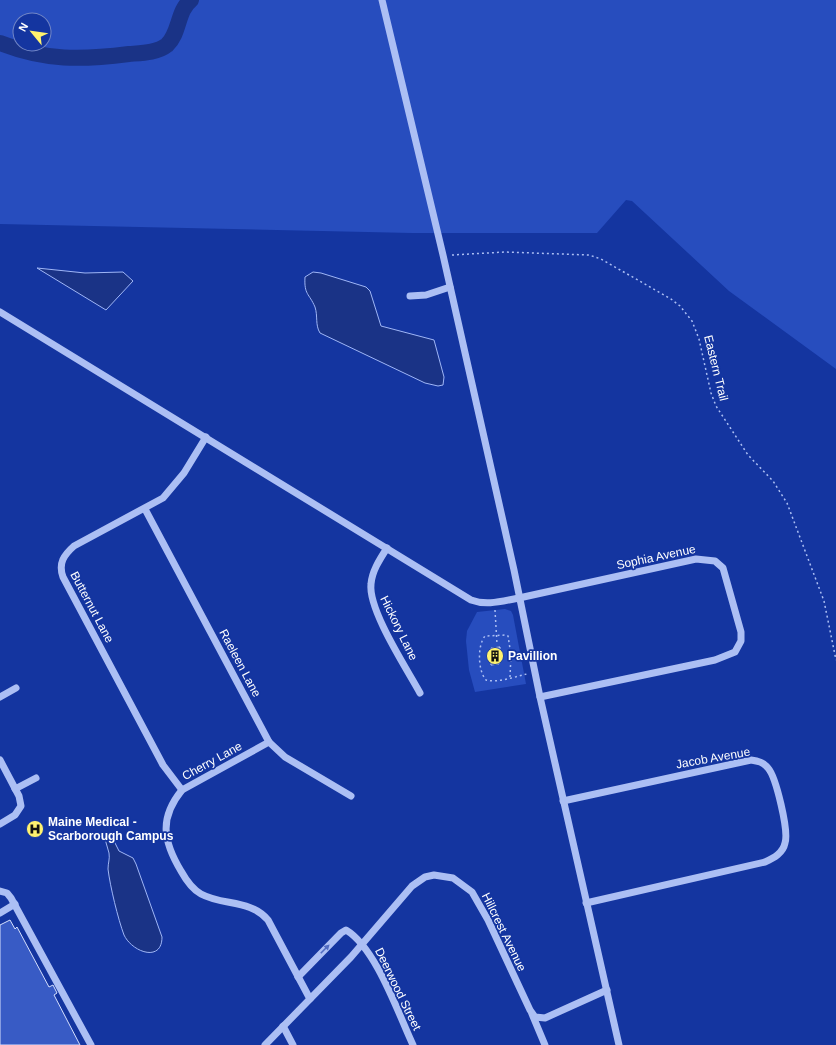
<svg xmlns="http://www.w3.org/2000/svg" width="836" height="1045" font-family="Arial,sans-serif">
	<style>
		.green { fill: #274dbe; fill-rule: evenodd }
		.water { fill: #1a3386; stroke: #9fb6f7 }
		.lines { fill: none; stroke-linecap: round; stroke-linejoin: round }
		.river { stroke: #1a3386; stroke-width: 16 }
		.building { fill: #385bc5; stroke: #d5dffd }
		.path { stroke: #acbff4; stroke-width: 1.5; stroke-dasharray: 2 3; stroke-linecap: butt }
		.minor { stroke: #acbff4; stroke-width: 7 }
		.oneway { fill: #516cc2 }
		.labels { text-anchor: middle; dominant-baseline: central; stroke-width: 3.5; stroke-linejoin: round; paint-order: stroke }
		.street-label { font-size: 12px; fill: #fff; stroke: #1435a0 }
		.poi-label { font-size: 12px; font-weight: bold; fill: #fff; stroke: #1435a0; text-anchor: start }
	</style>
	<rect width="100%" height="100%" fill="#1435a0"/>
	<g class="green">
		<path d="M0,0H836V369L729,291L632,201L626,200L597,233H412L0,224ZM20,20H44V44H20Z"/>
		<path d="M505,609L511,611L513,615L526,684L475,692L469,670L466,641L467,631L477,612Z"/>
	</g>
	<g class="water">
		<path d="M37,268L85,273L123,272L133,281L106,310Z"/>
		<path d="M313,272L321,273L366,287L370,291L381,326L434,340L444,377L443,385L438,386L425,383L320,333C315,325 318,316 315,307C309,293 304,295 305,277Z"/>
		<path d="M107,835L112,837L119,851L133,858L136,864L162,937C162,963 132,952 124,935C118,919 110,886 108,869C108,863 110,859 109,853C108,848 106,844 105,839Z"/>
	</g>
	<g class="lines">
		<path class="river" d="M0,43C45,61 82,60 129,54C141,53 157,53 167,45C180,33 177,11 191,0"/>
	</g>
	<g class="building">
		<path d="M500,647L499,664L491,665V648Z"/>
		<path d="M10,920L15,929L17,927L49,987L53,985L57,993L54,995L80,1045H0V925Z"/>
	</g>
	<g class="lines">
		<g class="path">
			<path d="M452,255L505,252L589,255L601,259L671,299L680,306L692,321L699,339L711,393L716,406L748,455L773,481L787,503L824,601L836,660"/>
			<path d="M495,610L497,644"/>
			<path d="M510,677L511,655L508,636L506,635L485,636C477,646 478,671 486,680C498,683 514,677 527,674"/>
		</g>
		<g class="minor">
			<path d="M382,0L443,255L514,570L540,697L619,1045"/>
			<path d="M410,296L426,295L450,287"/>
			<path d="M0,312L471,600C487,606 502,601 519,598L696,559L715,561L723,568L741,632V641L735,652L715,660L540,697"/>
			<path d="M145,509L269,742L285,757L351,796"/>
			<path d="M387,548C380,559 372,571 371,584C368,610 407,669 420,693"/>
			<path d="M0,697L16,688"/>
			<path d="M269,742L182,790C159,818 163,841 181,871C186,880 192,889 201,894C223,906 250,899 268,920L310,999"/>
			<path d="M0,760L19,796L21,806L15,815L0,824"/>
			<path d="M15,789L36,778"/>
			<path d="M182,790L163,765L63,577C58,563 64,555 74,546L163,498L184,473L206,437"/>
			<path d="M563,801L751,760C758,761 763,762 768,768C776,777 789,831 785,843C783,853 774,858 765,862L586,903"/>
			<path d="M0,891L7,893L11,898L91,1045"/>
			<path d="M0,913L15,904"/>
			<path d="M298,977L341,933L346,930C376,948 398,1013 413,1045"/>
			<path d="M532,1014L545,1045"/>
			<path d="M283,1026L293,1045"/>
			<path d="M265,1045L351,957L412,886L425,877L434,875L453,878L472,892L488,920L530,1010L535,1017L545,1018L607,990"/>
		</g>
	</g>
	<defs><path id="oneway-solid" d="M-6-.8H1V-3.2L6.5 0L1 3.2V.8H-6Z"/></defs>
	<use class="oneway" href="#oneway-solid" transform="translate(325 949) rotate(-45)"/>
	<defs>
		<g id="building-disc" transform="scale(0.9)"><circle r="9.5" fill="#fff26f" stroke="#1435a0"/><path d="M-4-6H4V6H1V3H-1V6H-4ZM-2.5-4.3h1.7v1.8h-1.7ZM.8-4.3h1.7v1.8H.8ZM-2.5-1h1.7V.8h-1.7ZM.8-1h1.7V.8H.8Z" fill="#111"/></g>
		<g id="hospital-disc" transform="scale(0.9)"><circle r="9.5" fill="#fff26f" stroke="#1435a0"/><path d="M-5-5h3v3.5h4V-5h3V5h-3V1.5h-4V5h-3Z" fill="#111"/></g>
	</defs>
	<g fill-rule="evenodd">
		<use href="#building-disc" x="495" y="656"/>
		<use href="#hospital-disc" x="35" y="829"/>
	</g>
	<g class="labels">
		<g class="street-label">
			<text transform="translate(716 368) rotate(76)">Eastern Trail</text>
			<text transform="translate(656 557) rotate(-12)">Sophia Avenue</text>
			<text transform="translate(92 607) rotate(62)">Butternut Lane</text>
			<text transform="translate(399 628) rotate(64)">Hickory Lane</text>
			<text transform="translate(240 663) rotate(62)">Raeleen Lane</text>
			<text transform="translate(713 758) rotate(-10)">Jacob Avenue</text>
			<text transform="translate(212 761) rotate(-29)">Cherry Lane</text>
			<text transform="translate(504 932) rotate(64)">Hillcrest Avenue</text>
			<text transform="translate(398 989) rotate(64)">Deerwood Street</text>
		</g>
		<g class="poi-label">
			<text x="508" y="656">Pavillion</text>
			<text x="48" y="822">Maine Medical -<tspan x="48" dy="14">Scarborough Campus</tspan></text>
		</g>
	</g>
	<g transform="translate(32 32) rotate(299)"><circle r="19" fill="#1435a0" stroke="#7286c6"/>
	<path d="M0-3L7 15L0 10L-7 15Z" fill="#fff26f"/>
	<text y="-6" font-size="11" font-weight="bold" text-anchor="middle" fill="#ffffff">N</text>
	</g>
</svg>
